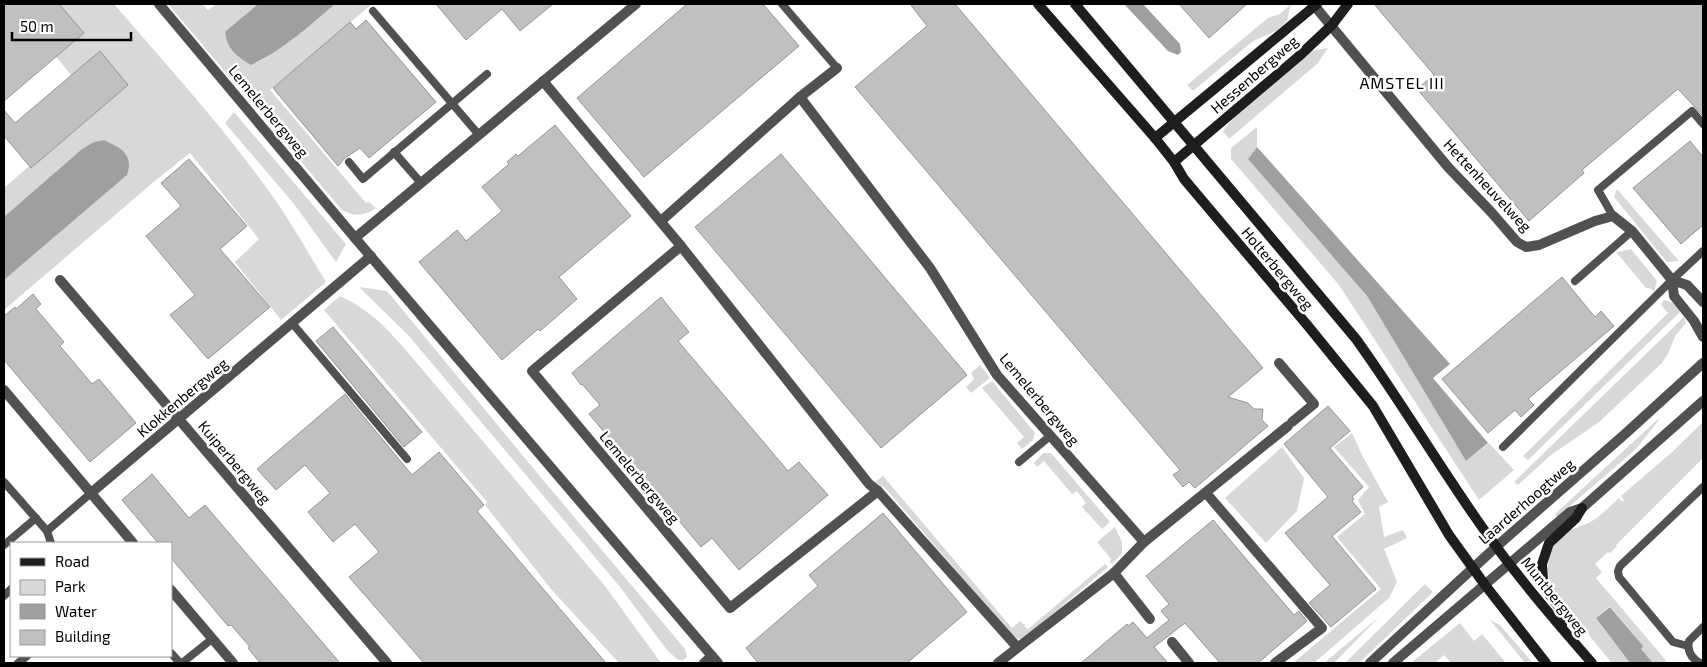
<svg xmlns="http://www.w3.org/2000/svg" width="1707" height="667" font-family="'Exo 2',sans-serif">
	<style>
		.green { fill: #d8d8d8 }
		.water { fill: #9f9f9f }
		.building { fill: #c0c0c0; stroke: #959595 }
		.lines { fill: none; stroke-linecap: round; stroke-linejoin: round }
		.service { stroke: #515151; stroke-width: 8 }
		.minor { stroke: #515151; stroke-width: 10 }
		.tertiary { stroke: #515151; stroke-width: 10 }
		.secondary { stroke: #1e1e1e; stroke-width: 10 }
		.labels { text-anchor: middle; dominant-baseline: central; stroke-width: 5; stroke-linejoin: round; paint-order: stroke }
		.street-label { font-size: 15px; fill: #000; stroke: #fff }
		.neighbourhood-label { font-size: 16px; letter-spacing: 1px; fill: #000; stroke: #fff }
	</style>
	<rect width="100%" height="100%" fill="#fff"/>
	<g class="green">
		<path d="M47,4H114C170,69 229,133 278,204C295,229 310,256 326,282L281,320L235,262L259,239L190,153L156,180L4,310V280L127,175V156C110,139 104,137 82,149L4,218V188L97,107L36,32L56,16Z"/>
		<path d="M168,4H202L208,10L217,4H258L225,33L251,65L262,60L291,40L335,4H372L270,90L366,203L369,202L376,208C363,216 355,217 342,210Z"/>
		<path d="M1291,4L1287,21L1276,31L1253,41L1193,91L1187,85L1268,18L1280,14Z"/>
		<path d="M1328,48L1318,63L1229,139L1223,131L1239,111L1311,51Z"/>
		<path d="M234,112L346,244L336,262L294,204L225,123Z"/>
		<path d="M1257,127V147L1248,159L1367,296L1466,461L1489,443L1514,470L1479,500L1339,285L1231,159V148Z"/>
		<path d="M1617,189L1679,261L1667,262L1614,197Z"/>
		<path d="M1631,249L1657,281L1654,292L1650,288H1646L1616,252Z"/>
		<path d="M359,287L387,291L533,468L685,649L687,657L683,660H678L667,650L620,587L409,336Z"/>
		<path d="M340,296C368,309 385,326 405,349L605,586L661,663H619L551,589L485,505L487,502L324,310Z"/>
		<path d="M1664,300L1674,303L1681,311L1528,460L1523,456L1668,313L1661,305Z"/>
		<path d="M1684,317L1686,323L1675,336L1669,352L1662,363L1599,422L1551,455L1518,485L1514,482Z"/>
		<path d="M980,365L990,378L971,393L966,387L974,379L971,373Z"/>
		<path d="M992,381L1035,433L1033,440L1022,449L1017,443L1024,437L982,388Z"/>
		<path d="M1658,419L1659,420L1635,450L1557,517L1555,514Z"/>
		<path d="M1703,422V458L1616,545L1617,546L1610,553L1608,552L1595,564L1602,572L1596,578L1668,663H1653L1641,649L1642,645L1610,606L1591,622L1596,618L1630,663H1612L1553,592C1544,571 1546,546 1567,532C1574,527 1584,526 1592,521C1602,515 1610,506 1619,498L1622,502L1624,500L1621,496L1671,453Z"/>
		<path d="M1352,433L1362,455L1388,502L1379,507L1384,537L1403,530L1407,538L1384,549L1397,582L1389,598L1314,663H1293L1381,589L1337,537L1365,514L1358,500L1369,487L1334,447Z"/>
		<path d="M1282,447L1304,478L1297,511L1266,543L1225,498Z"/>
		<path d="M1043,453H1051L1110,522L1102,529L1082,507L1086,503L1077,491L1072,494L1044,461L1037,467L1034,463Z"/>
		<path d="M883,476L1012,628L1020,621L1028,629L1105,564L1108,567L1041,624L1021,639L1014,638L886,489L875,482Z"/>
		<path d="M1115,527L1122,542V553L1112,564L1110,561L1111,559L1097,542Z"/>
		<path d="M1425,584L1433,592L1359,663H1345Z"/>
		<path d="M1380,616L1334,663H1324Z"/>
		<path d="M1490,620L1500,625L1533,663H1525Z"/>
		<path d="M1460,623L1474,641L1482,634L1506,663H1451L1444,655L1435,663H1411Z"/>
	</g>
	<g class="water">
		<path d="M258,4H335C309,26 282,51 251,65C237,57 227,49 225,32Z"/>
		<path d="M1124,4H1143L1180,44L1181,52L1178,55L1168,51Z"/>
		<path d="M104,140C121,148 134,154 127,175L4,280V217L82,149L94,142Z"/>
		<path d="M1257,147L1450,364L1433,378L1488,443L1466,461L1367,296L1248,159Z"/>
		<path d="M1610,607L1643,646L1641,649L1653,663H1630L1596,618Z"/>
	</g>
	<g class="building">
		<path d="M4,4H59L84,33L4,101Z"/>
		<path d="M436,4H553L520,31L502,9L466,40Z"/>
		<path d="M687,4H763L799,46L644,177L577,98Z"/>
		<path d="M910,4H955L1263,368L1228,397L1248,403L1254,409H1263L1262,420L1268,426L1195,488L1189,482L1183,487L1173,475L1180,470L855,87L927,26Z"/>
		<path d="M1179,4H1247L1209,38Z"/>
		<path d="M1374,4H1703V116L1678,89L1582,170L1584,173L1529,221L1417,89L1434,75Z"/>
		<path d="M366,20L436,102L369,158L360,148L345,158L338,166L273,88L350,22L356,29Z"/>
		<path d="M100,51L128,85L31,168L4,136V110L15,123Z"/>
		<path d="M555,125L631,216L559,277L577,299L540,331L538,329L502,360L419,262L457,230L466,241L502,211L482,187L509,164L507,162L516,154L518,156Z"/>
		<path d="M1690,141L1703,157V225L1681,244L1633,188Z"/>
		<path d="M781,154L967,375L881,448L695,227Z"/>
		<path d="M189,159L247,226L220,249L270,307L208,359L170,315L195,295L146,236L181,206L161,183Z"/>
		<path d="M1562,277L1595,317L1601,311L1614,326L1528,399L1534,405L1521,417L1515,410L1488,433L1442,379Z"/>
		<path d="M33,294L41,304L36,309L64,342L60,346L92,384L99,379L136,423L90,462L4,360V316L15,307L16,309Z"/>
		<path d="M661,297L689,332L678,341L788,471L799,462L828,495L739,570L712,538L701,547L589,414L600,405L582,384L581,385L572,373Z"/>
		<path d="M333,327L422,432L404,447L316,341Z"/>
		<path d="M345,394L412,475L439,452L484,505L477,511L606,663H424L349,577L379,552L355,524L333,542L308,512L330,493L305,465L276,490L257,469Z"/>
		<path d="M1328,406L1350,431L1330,448L1363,487L1352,497L1354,499L1352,501L1361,512L1332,536L1376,589L1331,627L1309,603L1330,585L1285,533L1328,497L1284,444Z"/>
		<path d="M152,474L189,518L205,505L340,663H260L248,648L250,647L231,625L228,626L171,558V543H158L122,500Z"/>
		<path d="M883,513L967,612L907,663H758L746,648L818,586L809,575Z"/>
		<path d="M1213,520L1294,615L1299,611L1307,621L1258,663H1220L1185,623L1154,647L1168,663H1081L1127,624L1128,626L1133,622L1147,638L1169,620L1161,611L1169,604L1146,576Z"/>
	</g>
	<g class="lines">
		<g class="service">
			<path d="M782,4L837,68"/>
			<path d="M373,11L479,135"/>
			<path d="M394,152L421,183"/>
			<path d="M349,162L363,179L487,74"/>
			<path d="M1613,216L1598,190L1692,111L1703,124"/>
			<path d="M1575,281L1632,231"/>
			<path d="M292,323L407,459"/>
			<path d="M1503,447L1672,280L1703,251"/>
			<path d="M1019,462L1050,436"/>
			<path d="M4,482L47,531"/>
			<path d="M51,543L47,531L91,493"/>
			<path d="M4,545L36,518"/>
			<path d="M4,596L11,589"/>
			<path d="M1688,646L1673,642L1619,577L1618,571L1620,566L1703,487"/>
			<path d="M171,653L180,663"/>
			<path d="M18,663L27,656"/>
			<path d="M182,663L212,639"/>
			<path d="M1700,663C1691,658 1687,651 1689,641L1703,627"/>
		</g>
		<g class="minor">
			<path d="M1313,4L1448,167L1492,213L1517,242L1526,247L1539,245L1595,221L1613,216L1632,231L1672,280L1674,296L1694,321L1703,337"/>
			<path d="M543,81L681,246L869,484L878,491L1017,647"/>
			<path d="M800,97L930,268L997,375L1144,542"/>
			<path d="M661,221L800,97L837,68"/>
			<path d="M355,238L636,4"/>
			<path d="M681,246L532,371L730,608L878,491"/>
			<path d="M60,280L387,663"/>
			<path d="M1672,280L1687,285L1703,302"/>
			<path d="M1279,363L1314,404L1292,422"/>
			<path d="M4,390L133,543"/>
			<path d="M91,493L371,256"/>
			<path d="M1206,493L1322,628L1275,663"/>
			<path d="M1114,573L1150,619"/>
			<path d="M171,590L233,663"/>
			<path d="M1172,642L1189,663"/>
			<path d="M704,663L712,656"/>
			<path d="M998,663L1114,573L1144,542L1288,426"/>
		</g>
		<g class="tertiary">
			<path d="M159,4L355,238L718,663"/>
			<path d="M1370,663L1497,546L1625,434L1703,363"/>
			<path d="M1393,663L1570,512L1582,508L1703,401"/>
		</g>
		<g class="secondary">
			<path d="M1038,4L1155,138L1174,162L1184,179L1308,326L1373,406L1449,535L1485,585L1546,663"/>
			<path d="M1075,4L1356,339C1397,396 1433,456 1473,514C1509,567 1550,615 1592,663"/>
			<path d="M1155,138L1317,4"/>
			<path d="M1174,162L1298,57L1332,25L1348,4"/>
			<path d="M1562,628V611L1546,590L1543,579L1542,564L1549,543L1576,518L1582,508"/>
		</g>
	</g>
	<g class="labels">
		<g class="street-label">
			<text transform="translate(1254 74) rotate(-41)">Hessenbergweg</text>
			<text transform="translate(269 111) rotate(50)">Lemelerbergweg</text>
			<text transform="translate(1488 185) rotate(47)">Hettenheuvelweg</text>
			<text transform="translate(1278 268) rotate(50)">Holterbergweg</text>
			<text transform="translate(182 397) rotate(-40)">Klokkenbergweg</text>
			<text transform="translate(1040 399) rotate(50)">Lemelerbergweg</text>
			<text transform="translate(235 462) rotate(50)">Kuiperbergweg</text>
			<text transform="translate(640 477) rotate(50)">Lemelerbergweg</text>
			<text transform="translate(1526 501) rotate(-41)">Laarderhoogtweg</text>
			<text transform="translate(1555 596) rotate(51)">Muntbergweg</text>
		</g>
		<g class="neighbourhood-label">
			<text x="1402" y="82">AMSTEL III</text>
		</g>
	</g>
	<rect width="1707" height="667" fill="none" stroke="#000000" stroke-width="10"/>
	<rect x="10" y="542" width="162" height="115" fill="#ffffff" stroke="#999999"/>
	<rect x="20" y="558" width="25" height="8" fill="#1e1e1e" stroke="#999999"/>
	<text x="55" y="567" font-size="15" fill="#000000">Road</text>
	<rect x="20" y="580" width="25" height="15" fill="#d8d8d8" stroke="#999999"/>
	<text x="55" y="592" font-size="15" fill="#000000">Park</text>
	<rect x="20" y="604" width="25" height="15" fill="#9f9f9f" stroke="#999999"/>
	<text x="55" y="617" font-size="15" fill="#000000">Water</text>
	<rect x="20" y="630" width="25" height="15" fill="#c0c0c0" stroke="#999999"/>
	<text x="55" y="642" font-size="15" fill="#000000">Building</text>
	<path d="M12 32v8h119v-8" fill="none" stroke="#000000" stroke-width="2.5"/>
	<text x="20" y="32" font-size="15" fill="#000000" stroke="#ffffff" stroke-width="4" paint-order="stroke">50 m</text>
</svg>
